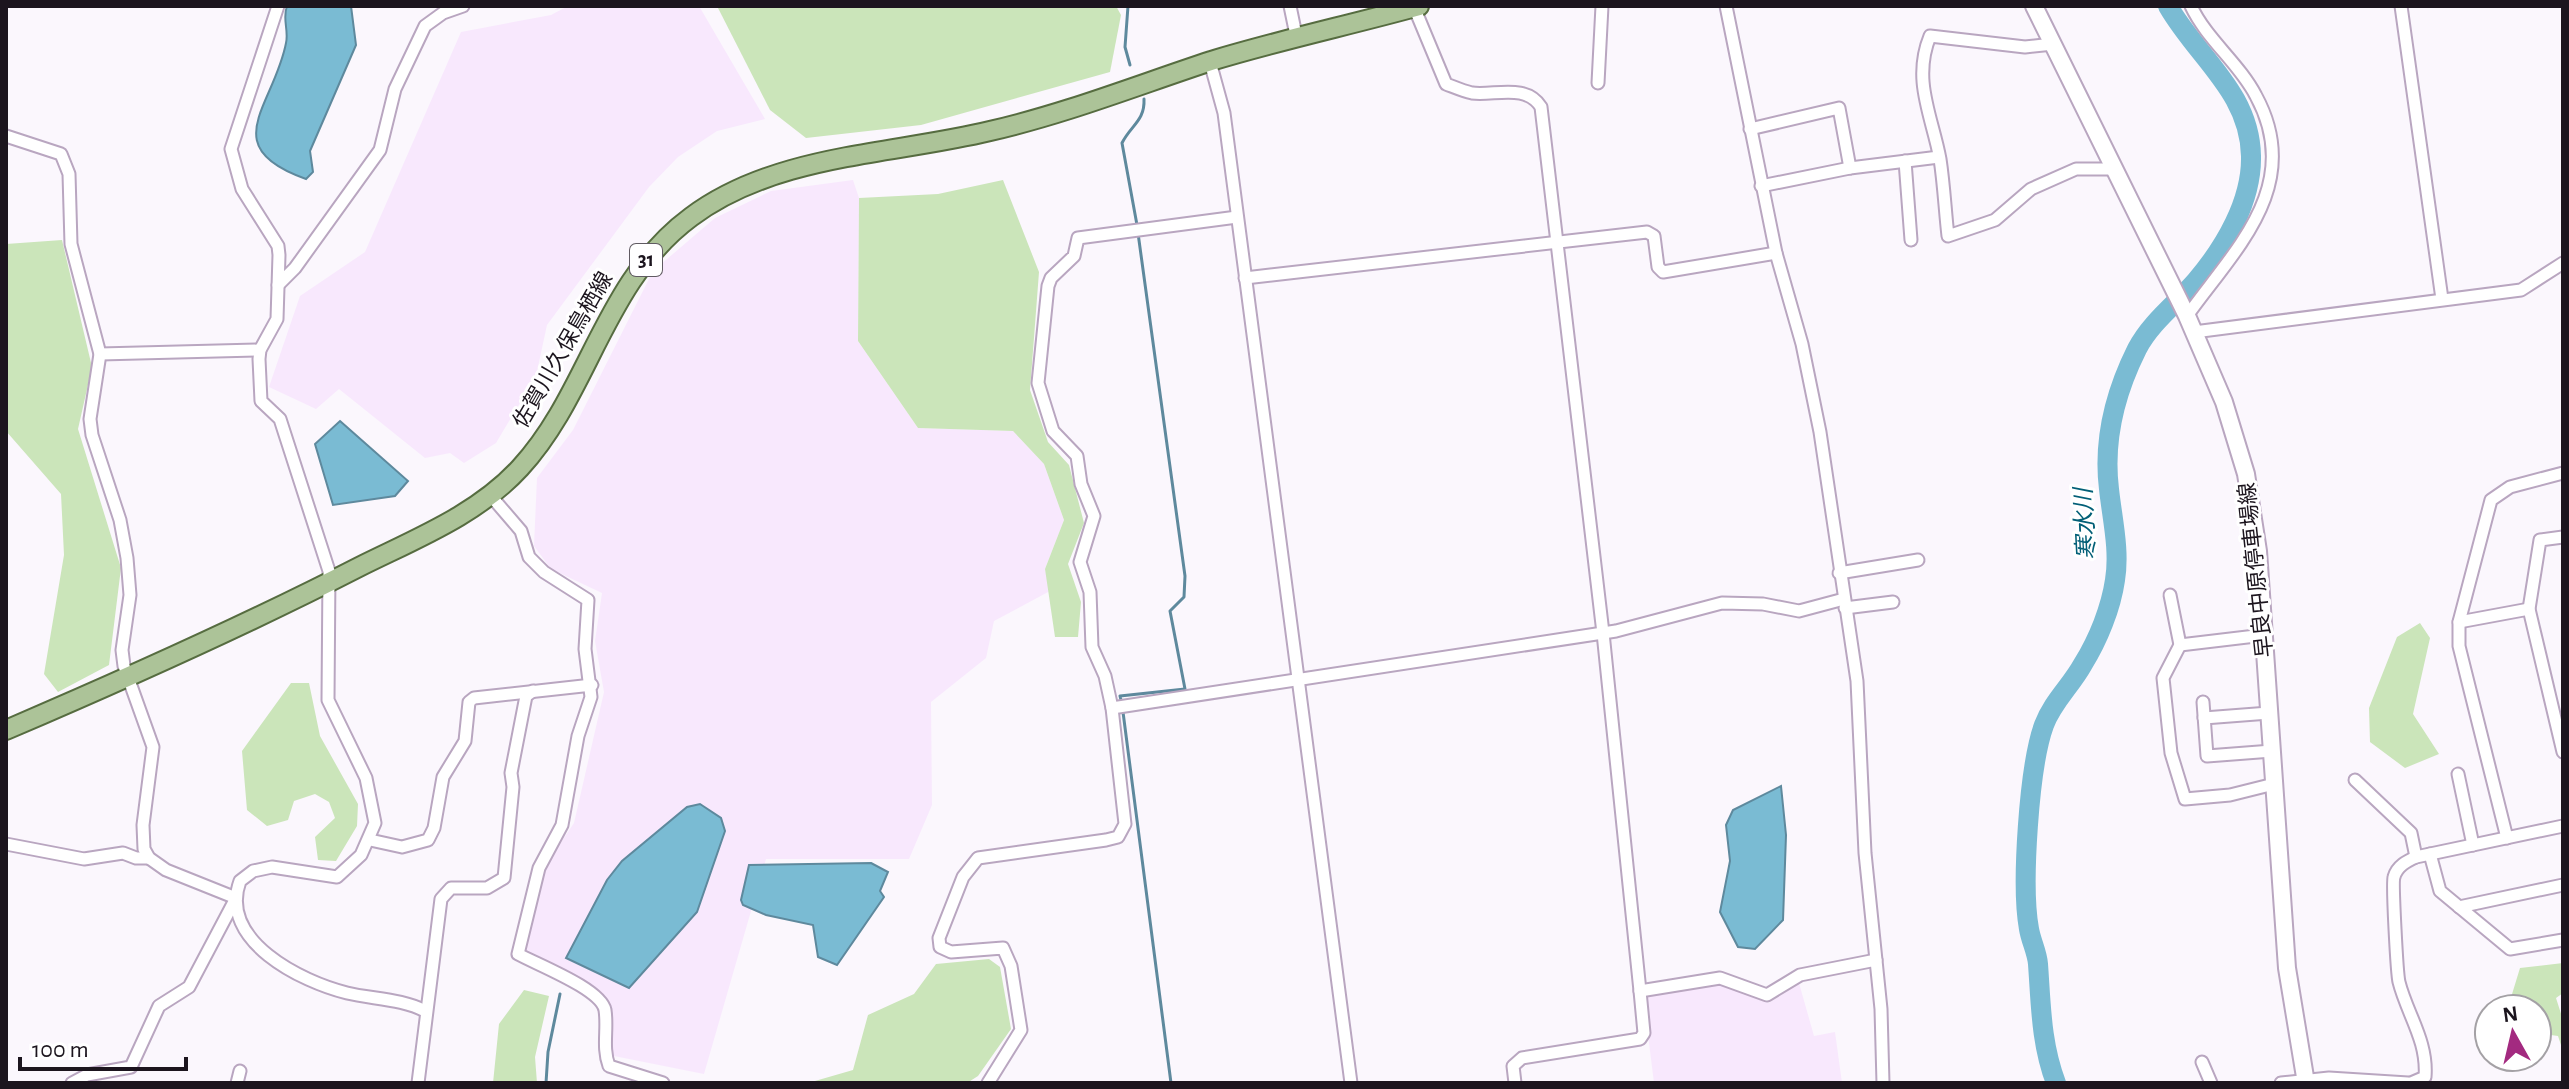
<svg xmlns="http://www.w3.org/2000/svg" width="2569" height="1089" font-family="'Alegreya Sans','Noto Sans JP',sans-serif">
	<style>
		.built { fill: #f8e8fd }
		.green { fill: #cbe5ba }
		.water { fill: #7abbd3; stroke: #5e899d; stroke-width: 2 }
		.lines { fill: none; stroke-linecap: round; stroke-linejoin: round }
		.stream { stroke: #5e899d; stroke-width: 3 }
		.river { stroke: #7abbd3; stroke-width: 20 }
		.minor-casing { stroke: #b9a6c0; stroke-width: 15 }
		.secondary-casing { stroke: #b9a6c0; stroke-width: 20 }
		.primary-casing { stroke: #566c40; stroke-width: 22 }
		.minor { stroke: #fff; stroke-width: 11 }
		.secondary { stroke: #fff; stroke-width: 16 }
		.primary { stroke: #acc398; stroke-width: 18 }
		.labels { text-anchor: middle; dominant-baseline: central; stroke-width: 6; stroke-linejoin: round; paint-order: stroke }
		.shield { fill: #fff; stroke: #605b62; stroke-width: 2 }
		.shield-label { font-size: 20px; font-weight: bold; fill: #1c151e }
		.street-label { font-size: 22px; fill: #1c151e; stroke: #fff }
		.water-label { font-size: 24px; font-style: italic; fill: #025f77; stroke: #fff }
	</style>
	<rect width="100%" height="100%" fill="#fbf7fd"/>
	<g class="built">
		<path d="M568,6H699L765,119L717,131L678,157L649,187L547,325L536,376L496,443L464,463L450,453L425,458L339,389L316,409L269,387L300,296L365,252L461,32L551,15Z"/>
		<path d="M853,180L859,198L858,341L918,428L1013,431L1044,464L1064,520L1045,569L1050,591L994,621L986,658L931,702L932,805L909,859H766L704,1074L609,1055L606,997L524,954L545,866L574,823L604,692L595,641L602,593L551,569L534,546L537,478L573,430L653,271L715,218L771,191Z"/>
		<path d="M1718,983L1769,1003L1799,983L1814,1036L1835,1032L1842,1083H1654L1643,995Z"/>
	</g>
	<g class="green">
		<path d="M717,6H1116L1121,15L1110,72L921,125L806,138L770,110Z"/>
		<path d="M1003,180L1039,272L1030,390L1048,442L1069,465L1084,523L1068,564L1081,602L1078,637H1055L1045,569L1064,520L1044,464L1013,431L918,428L858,341L859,198L938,194Z"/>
		<path d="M62,240L92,367L78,429L121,568L109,665L58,692L44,674L64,555L61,494L6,431V244Z"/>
		<path d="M2420,623L2430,638L2413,714L2439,754L2405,768L2370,742L2369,708L2397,637Z"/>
		<path d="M291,683H309L320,736L358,804L357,826L336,861L318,860L315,837L335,818L329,802L315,794L294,801L288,820L267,826L247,810L242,751Z"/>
		<path d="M989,959L1000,967L1011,1029L978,1076L967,1083H808L853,1070L868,1015L914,994L936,964Z"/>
		<path d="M2563,963V993L2556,998L2563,1020V1051L2558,1036L2537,1033V1009H2511L2509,1004L2520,968Z"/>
		<path d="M524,990L549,996L535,1057L537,1083H493L499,1024Z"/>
	</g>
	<g class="water">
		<path d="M287,6H351L356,45L310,151L313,172L306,179C215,147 274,106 286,43C289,30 282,19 287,6Z"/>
		<path d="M340,421L408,481L395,496L333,505L315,444Z"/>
		<path d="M1781,786L1786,835L1783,920L1755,949L1738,947L1720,912L1730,861L1726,825L1733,810Z"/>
		<path d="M700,804L721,818L725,831L697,912L629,988L566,958L607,880L622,861L687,807Z"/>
		<path d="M871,863L888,872L880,891L884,897L837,965L818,957L813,925L766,915L743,905L741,900L749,865Z"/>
	</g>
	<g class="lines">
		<g class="stream">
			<path d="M1128,6L1125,47L1130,65"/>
			<path d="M1137,225L1122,143C1131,125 1145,121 1144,99"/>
			<path d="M1122,704L1120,696L1185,689L1170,611L1184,597L1185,576L1138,233"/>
			<path d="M1123,712L1171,1083"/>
			<path d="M546,1083L548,1052L560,994"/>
		</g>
		<path class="river" d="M2056,1083C2041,1044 2041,1005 2038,964C2037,952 2031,941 2029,929C2021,886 2029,766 2044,725C2053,701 2071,686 2083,664C2098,640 2111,608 2115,580C2120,550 2112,518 2109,489C2103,440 2115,393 2137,349C2151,322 2177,303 2196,281C2225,247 2252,201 2251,156C2250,92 2197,57 2168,6"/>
		<g class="minor-casing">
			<g id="minor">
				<path d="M278,6L231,149L242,189L278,246L279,255L277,319L260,350L259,359L261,401L280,419L329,571L328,700L366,778L375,823L361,855L337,877L272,867L253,871L240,881C218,941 302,982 347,993C372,999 403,999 425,1011"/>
				<path d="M1290,6L1296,35"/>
				<path d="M1726,6L1776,253L1802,344L1820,432L1857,681L1865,853L1881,1009L1883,1083"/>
				<path d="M2401,6L2442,299"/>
				<path d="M1414,7L1446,84C1454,87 1463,91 1472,93C1494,96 1526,83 1541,107L1603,633L1640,991L1644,1033L1640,1039L1522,1058L1513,1066L1515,1083"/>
				<path d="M2053,44L2025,47L1930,36C1912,80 1932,116 1940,159C1944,185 1945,210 1948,236L1995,220L2031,189L2076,169H2115"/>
				<path d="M1210,62L1224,113L1351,1083"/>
				<path d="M1598,83L1602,6"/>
				<path d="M1750,129L1839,108L1850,168"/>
				<path d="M6,136L61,154L69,174L71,244L100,354L90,419L92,435L120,520L127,558L130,595L122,650L124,666L153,747L143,825L144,849L149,858L166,870L236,898"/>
				<path d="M1905,161L1911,240"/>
				<path d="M1761,186L1850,168L1939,157"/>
				<path d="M1245,278L1647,232L1654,236L1658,267L1663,272L1776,253"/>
				<path d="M278,285L295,268L380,150L395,89L425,26L443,13L463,6"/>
				<path d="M2187,316C2234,250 2305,186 2256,96C2239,63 2207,40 2191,6"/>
				<path d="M2194,332L2521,290L2563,263"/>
				<path d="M100,354L260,350"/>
				<path d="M491,496L521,531L529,557L544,572L588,600L585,649L591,697L578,736L562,825L539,868L518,954C538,965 601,989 605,1010C608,1029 602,1047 609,1066L663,1083"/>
				<path d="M2563,537L2540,540L2529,609L2563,752"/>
				<path d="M1839,573L1918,560"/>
				<path d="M2170,595L2180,645L2264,635"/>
				<path d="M1845,608L1893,602"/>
				<path d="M2459,622L2529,609"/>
				<path d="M2180,645L2163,678L2171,753L2185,799L2230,795L2274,784"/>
				<path d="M2203,702L2207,756L2272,751"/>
				<path d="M1112,708L1616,631L1722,603L1763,604L1799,611L1844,599"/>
				<path d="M2204,718L2269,713"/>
				<path d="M2458,774L2473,845"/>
				<path d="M2355,780L2411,833L2416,857"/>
				<path d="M2507,838L2459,646V622L2491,500L2510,487L2563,473"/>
				<path d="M370,840L402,847L428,840L434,828L443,777L465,741L469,702L474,698L592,685"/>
				<path d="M6,844L84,859L123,853L136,858H149"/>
				<path d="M2430,854L2440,891L2510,949L2563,940"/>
				<path d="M2459,907L2563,885"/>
				<path d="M1640,991L1720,978L1767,995L1800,975L1876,960"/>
				<path d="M2202,1062L2211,1083"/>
				<path d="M72,1083L87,1075L131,1067L159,1006L189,987L236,898"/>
				<path d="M237,1083L240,1071"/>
				<path d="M418,1083L441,899L451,888H487L504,878L513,787L511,773L526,696L533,691"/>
				<path d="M988,1083L1021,1030L1011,966L1003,948L951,952L940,947L939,938L963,877L978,858L1106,840L1118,837L1125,824L1112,708L1105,676L1092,647L1090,592L1080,562L1094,516L1081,484L1077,456L1053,431L1038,383L1048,286L1051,278L1074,256L1078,238L1237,217"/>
				<path d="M2281,1083L2329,1078L2408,1083"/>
				<path d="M2411,1083L2425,1077C2428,1041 2407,1014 2399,982C2397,974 2392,883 2394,877C2397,866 2407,861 2416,857L2563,826"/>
			</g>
		</g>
		<g class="secondary-casing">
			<path id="secondary" d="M2034,6L2187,316L2224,402L2246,474L2258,551L2287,968L2306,1083"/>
		</g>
		<g class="primary-casing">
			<path id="primary" d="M6,730C125,679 244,626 359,567C415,539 477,515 520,468C590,392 603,282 691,217C775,154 891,155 990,131C1065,114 1138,85 1211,61C1280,40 1350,25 1419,6"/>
		</g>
		<use href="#minor" class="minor"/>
		<use href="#secondary" class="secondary"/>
		<use href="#primary" class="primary"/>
	</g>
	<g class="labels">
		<rect class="shield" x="630" y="244" width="32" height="32" rx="6"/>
		<g class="shield-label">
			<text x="646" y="260">31</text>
		</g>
		<g class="street-label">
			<text transform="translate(563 350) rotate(-60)">佐賀川久保鳥栖線</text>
			<text transform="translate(2256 570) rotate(-96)">早良中原停車場線</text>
		</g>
		<g class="water-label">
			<text transform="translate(2086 524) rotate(-93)">寒水川</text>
		</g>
	</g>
	<rect width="2569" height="1089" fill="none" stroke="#1c151e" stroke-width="16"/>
	<g transform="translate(2513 1033) rotate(352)"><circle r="38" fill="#ffffff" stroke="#a4a1a5" stroke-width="2"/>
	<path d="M0-6L14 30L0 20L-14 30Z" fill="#a32a80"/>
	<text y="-12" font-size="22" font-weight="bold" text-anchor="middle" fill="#1c151e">N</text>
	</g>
	<path d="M20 1057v12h166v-12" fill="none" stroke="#1c151e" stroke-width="4"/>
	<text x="32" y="1057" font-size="24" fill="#1c151e" stroke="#ffffff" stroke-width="6" paint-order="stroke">100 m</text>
</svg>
